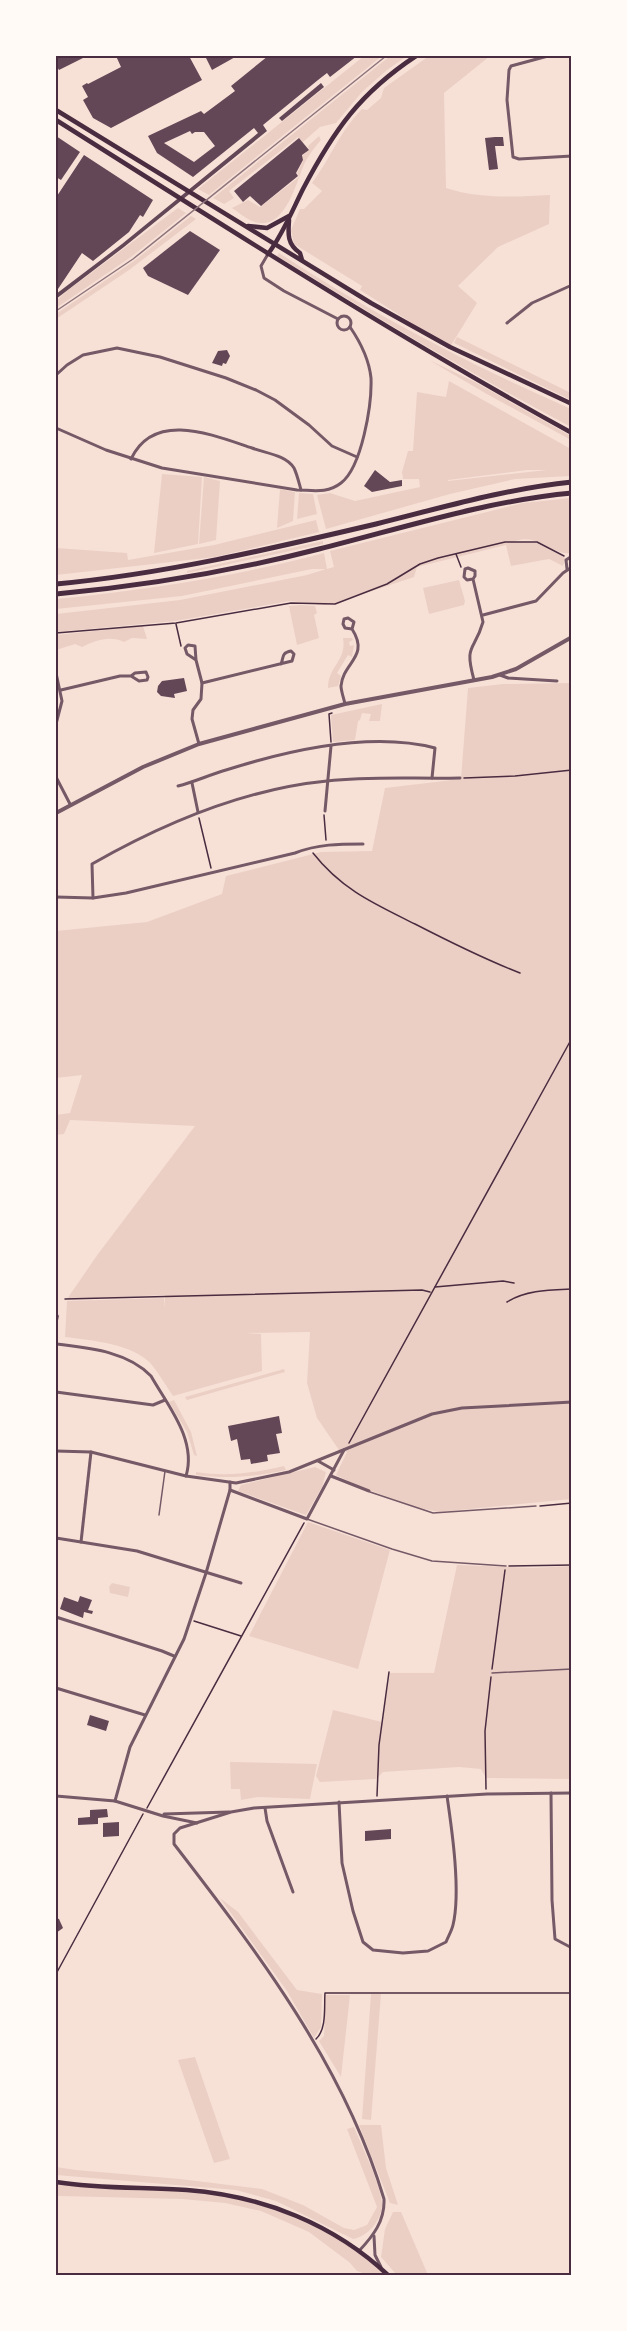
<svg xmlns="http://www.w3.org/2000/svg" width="627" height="2331" font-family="'DM Sans',sans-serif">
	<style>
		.green { fill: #ebcfc5; fill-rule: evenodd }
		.building { fill: #644757; fill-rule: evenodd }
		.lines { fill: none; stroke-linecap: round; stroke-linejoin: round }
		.path { stroke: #4a2c40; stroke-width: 1.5 }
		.service { stroke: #755966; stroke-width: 1.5 }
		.minor { stroke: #755966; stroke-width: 3 }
		.tertiary { stroke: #755966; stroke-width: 4 }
		.secondary { stroke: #4a2c40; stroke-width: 4.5 }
		.trunk { stroke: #4a2c40; stroke-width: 5 }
		.rail { stroke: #8f747c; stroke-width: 1.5 }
		.neatline { fill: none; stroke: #4a2c40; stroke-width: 2 }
	</style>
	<rect width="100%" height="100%" fill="#f7e1d7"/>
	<g class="green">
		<path d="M364,56H382L209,195L198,189Z"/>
		<path d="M390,56H407L387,70L362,92L336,123L320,127L303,142L298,137L229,191L234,198L224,204L213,198Z"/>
		<path d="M429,56H490L444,93L446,188C480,199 515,197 550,195L549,224L498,247L458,286L477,303L450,347L360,290L362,286L294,244L291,230L300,209H304L322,191L312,183C330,159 340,131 362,109L367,110L381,98L384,88Z"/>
		<path d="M319,136L321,140C314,148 307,157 303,167C295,187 283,234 252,221C245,218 238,212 232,208L248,200L260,207L299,177L297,173L303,161V155L309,150L308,146Z"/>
		<path d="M178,208L186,213L131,257L56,308V301L67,291Z"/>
		<path d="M191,216L196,219L129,270L56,319V314L134,261Z"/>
		<path d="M279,253C371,313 470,365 571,409V427C471,374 374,316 277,256Z"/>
		<path d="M457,337L571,393V400L454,343Z"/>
		<path d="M429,360L473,381L571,436V440L485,393Z"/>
		<path d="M449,381L571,449V476L515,479L450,494L326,529L317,495L330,493L355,501L420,487L419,479H403L402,472L408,451H413L417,392L446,397ZM527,470H547L448,481V480Z"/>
		<path d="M162,474L202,477L198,544L154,553Z"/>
		<path d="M204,477L220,481L216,540L199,544Z"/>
		<path d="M280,489L295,492L293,521L277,528Z"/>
		<path d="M299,493L313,494L317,514L297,519Z"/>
		<path d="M571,498V553C552,556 536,531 513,542L537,543L565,558L563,566L549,559L511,566L506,545L417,567L414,577L336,603L324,605L290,601L175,621L56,632V614L180,600L307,575L326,569H312L182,596L56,609V599C146,590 238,576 324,553L327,569L334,567L330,551L523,503Z"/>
		<path d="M316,520L319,532L215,557L56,575V548L127,553L128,560L214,545Z"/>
		<path d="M323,541V544L187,573V571Z"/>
		<path d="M459,580L465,601L464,605L429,614L423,588Z"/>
		<path d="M301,605L315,606L317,613L314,615L319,638L297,645L289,606Z"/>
		<path d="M143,626L147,639L132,638L124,642C111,635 95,640 82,647L75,644L56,650V635Z"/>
		<path d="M343,638H352L353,640L349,642L350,646L354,645L352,657L348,655L337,673L341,676L338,686L328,688C328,666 347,661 343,638Z"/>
		<path d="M571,683V1499L439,1512L419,1508L363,1488L336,1475L347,1452L339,1450L317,1418L307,1383L310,1332L246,1333L261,1334L262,1371L173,1396C166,1386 160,1375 152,1365C135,1344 90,1340 65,1337L67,1301L164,1298L165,1308V1295L67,1299L98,1254L195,1126L70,1120L64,1134L56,1135V1115L70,1113L82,1075L56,1078V931L147,922L222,894L226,876L321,852L372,851L385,788L461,779L468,688L503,684Z"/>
		<path d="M382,704L380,721H369L371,714L362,713L360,720L358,721L355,740L333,742L331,715Z"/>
		<path d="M284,1369L285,1372L187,1400L185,1397Z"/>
		<path d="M174,1400L191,1432L197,1456L194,1455L187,1432L169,1402Z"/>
		<path d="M284,1466L286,1470C253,1477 229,1479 196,1475V1472C227,1477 254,1473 284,1466Z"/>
		<path d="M315,1467L326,1472L322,1487L306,1515L238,1491L241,1485Z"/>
		<path d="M308,1522L390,1550L358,1669L249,1636Z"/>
		<path d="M457,1565L532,1568L571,1566V1779L486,1778L481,1769L459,1767L383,1772L376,1779L320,1782L316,1776L333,1710L382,1722L390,1673H434Z"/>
		<path d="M112,1583L130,1587L128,1597L110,1593L109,1587Z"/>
		<path d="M230,1762L317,1764L310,1799L258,1797L241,1800L240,1789H231Z"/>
		<path d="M220,1898L238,1912L297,1990L322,1994L321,2027L314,2038L287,1991Z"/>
		<path d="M371,1994H381L371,2120L362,2119Z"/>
		<path d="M326,1995H350L341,2077L319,2041L324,2036Z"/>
		<path d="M195,2057L230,2159L214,2163L178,2060Z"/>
		<path d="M359,2125H381L386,2168L398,2205L390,2203Z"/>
		<path d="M354,2127C361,2144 383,2190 382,2206C381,2221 367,2237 353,2239L276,2201L236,2190L56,2175V2167L76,2170L180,2179L262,2189L303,2205L344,2228L354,2230L367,2225L377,2207L347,2129Z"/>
		<path d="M56,2182L188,2191L260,2202L342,2239L389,2275H368L357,2271L349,2262L309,2232L261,2211L225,2203L182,2199L59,2196L56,2195Z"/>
		<path d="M393,2212H401L428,2275H397L381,2257L385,2229Z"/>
	</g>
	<g class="building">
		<path d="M56,56H87L59,70L56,65Z"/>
		<path d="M116,56H189L202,80L111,128L93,118L83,100L88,97L82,86L87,83L88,84L121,67Z"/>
		<path d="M205,56H237L212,70Z"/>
		<path d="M268,56H357L330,77L327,73L318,80L263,125L267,131L124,247L56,299V294L122,244L258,133L254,128L193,177L157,153L148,136L201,111L204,114L235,91L231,86ZM190,131L192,134L195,132H204L215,146L194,162L164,143Z"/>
		<path d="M321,83L324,87L282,121L279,118Z"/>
		<path d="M56,136L80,152L61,180L56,177Z"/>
		<path d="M495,137H503L504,146H495L498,169L489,170L485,138Z"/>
		<path d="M299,138L309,150L302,155L303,160L296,173L298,176L261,206L250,196L243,202L234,191Z"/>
		<path d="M84,155L153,200L143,217L140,215L129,232L93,261L82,253L56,292V194L57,196Z"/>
		<path d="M190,231L220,250L188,295L148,276L143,268Z"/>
		<path d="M227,350L230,356L226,364L223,363L222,366L212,363L218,351Z"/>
		<path d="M375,470L390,482L402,480V486L372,492L364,486Z"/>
		<path d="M184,678L187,691L174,694L175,698L161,696L157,692L158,686L162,681Z"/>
		<path d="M279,1416L282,1433L276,1434L280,1453L267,1455L268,1461L251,1464L250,1459L241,1460L237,1439L231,1441L228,1426Z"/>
		<path d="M80,1596L92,1600L88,1610L93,1611L92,1614L84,1612L83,1618L60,1609L64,1597L78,1602Z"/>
		<path d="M90,1715L109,1721L106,1731L87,1725Z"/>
		<path d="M107,1809L108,1817L98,1818V1824L78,1825V1818L90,1817V1810Z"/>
		<path d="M119,1822V1836L103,1837V1823Z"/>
		<path d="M391,1829V1839L365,1841V1831Z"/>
		<path d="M56,1918L59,1919L63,1928L56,1933Z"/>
	</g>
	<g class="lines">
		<g class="path">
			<path d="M456,554L461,567"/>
			<path d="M176,624L181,646"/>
			<path d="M56,633L176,623L291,603L335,604L387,584L420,564L438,558L505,542H537L564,556"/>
			<path d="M331,742L329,714L332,713"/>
			<path d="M464,778L515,776L572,770"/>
			<path d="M324,815L326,840"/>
			<path d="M199,818L211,868"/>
			<path d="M313,853C342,890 375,904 415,924C450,942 484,959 520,973"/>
			<path d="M435,1287L503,1281L514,1283"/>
			<path d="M65,1299L422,1290L430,1292"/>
			<path d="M507,1302C526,1290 550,1290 572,1289"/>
			<path d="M56,1312L58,1316L56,1328"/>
			<path d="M349,1443L572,1038"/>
			<path d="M540,1506L572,1503"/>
			<path d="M509,1566L572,1565"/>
			<path d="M194,1621L241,1636"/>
			<path d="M492,1669L505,1570"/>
			<path d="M486,1789L485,1731L491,1677"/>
			<path d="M377,1796L379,1745L389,1672"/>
			<path d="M147,1808L304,1523"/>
			<path d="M56,1974L143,1814"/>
			<path d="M316,2039C327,2029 324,2007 325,1993H572"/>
		</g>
		<g class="service">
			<path d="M370,1492L433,1513L536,1506"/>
			<path d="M159,1515L165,1471"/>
			<path d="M307,1519L392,1549L432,1561L506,1566"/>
			<path d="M492,1673L572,1669"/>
		</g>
		<g class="minor">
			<path d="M548,56L511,66L509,70L507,100L513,157L519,159L572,156"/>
			<path d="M268,254L261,266L264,278L284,291L338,319"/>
			<circle cx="344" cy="323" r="7"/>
			<path d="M507,323L532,303L572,285"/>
			<path d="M56,375L67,365L83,355L117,348L160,357L226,378L256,390L275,400L309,425L332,446L357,457"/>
			<path d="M56,428L106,450L162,468L297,490C312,490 327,494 341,483C362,467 372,404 371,378C369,359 361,343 350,327"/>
			<path d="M131,459C154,410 213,435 252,448C265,453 286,455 294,468C297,474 299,483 301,490"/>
			<path d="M567,569L566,560L572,556"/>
			<path d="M473,579L467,580L464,577L465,569L468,568L475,571V576L473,579L483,622C474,653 464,643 474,680"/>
			<path d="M483,615L536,601L563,573L572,567"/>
			<path d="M196,660L187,654L185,648L188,645L195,646L196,660L202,683L201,699L193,710L192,719L199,744"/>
			<path d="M56,673L62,701L56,724"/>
			<path d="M500,675L508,678L557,681"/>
			<path d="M202,683L292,661L294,654L291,651C281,653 284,657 281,664"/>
			<path d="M61,690L120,676H131L139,681L147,680L148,677L146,672L135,673L131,676"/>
			<path d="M345,704C344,699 341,691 341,686C343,662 370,657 352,629L354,622L348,618L344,619L343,624L345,628L352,629"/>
			<path d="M56,777L70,804"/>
			<path d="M192,783L198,812"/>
			<path d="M178,786C194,782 209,775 226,770C289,750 370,731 435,748L432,778"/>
			<path d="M325,811L331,746"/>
			<path d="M56,897L93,898L126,893L295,853C318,844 339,844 363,844"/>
			<path d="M93,898L92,864C164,823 244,789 327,781C371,776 416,779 460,778"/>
			<path d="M56,1344C88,1348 127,1351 151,1376C168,1406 197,1440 186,1476"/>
			<path d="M56,1392L153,1405L165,1400"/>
			<path d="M56,1451L91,1452L186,1476L236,1483L289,1472L432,1414L462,1408L572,1402"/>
			<path d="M318,1461L334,1470"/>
			<path d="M331,1476L369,1491"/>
			<path d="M230,1490L307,1519L344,1450"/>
			<path d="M56,1538L137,1551L241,1583"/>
			<path d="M81,1542L91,1452"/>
			<path d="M56,1617L162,1651L174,1656"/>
			<path d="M56,1688L145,1715"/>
			<path d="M551,1793L552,1900L555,1939L572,1948"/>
			<path d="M56,1796L115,1801L163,1816L197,1823"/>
			<path d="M115,1801L130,1747L184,1639L206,1573L230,1490V1482"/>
			<path d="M339,1802L342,1863L353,1911L363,1942L373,1950L403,1953L428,1951L446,1942C448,1937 452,1930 453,1925C461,1892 452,1830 447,1796"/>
			<path d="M265,1808L267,1821L293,1892"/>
			<path d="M164,1814L229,1812"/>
			<path d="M374,2236L375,2255L381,2267"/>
			<path d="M359,2251C373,2236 385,2221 384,2199C344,2065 258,1953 174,1844V1834L180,1828L231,1812L254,1808L487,1794L572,1793"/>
		</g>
		<path class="tertiary" d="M56,813L143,767L199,744L345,704L492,677L516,669L572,637"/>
		<g class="secondary">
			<path d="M56,110L371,303L450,347L572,404"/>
			<path d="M56,120C226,227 395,336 572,433"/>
			<path d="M289,220C288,234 287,244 300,253L302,260"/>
			<path d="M248,226L267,228L289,216"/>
			<path d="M268,254C283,234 292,211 303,189C334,130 360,93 416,56"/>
			<path d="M56,2182C99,2189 143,2187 187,2190C263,2196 334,2224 389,2276"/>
		</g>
		<g class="trunk">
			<path d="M56,584C164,574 270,549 376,524C441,508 504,489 572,482"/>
			<path d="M56,594C144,586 233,571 319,549C403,528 486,501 572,493"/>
		</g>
		<path class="rail" d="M56,311L133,259L386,56"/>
	</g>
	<rect width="627" height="2331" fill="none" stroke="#fffaf5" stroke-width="114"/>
	<rect x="57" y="57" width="513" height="2217" class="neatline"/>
</svg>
